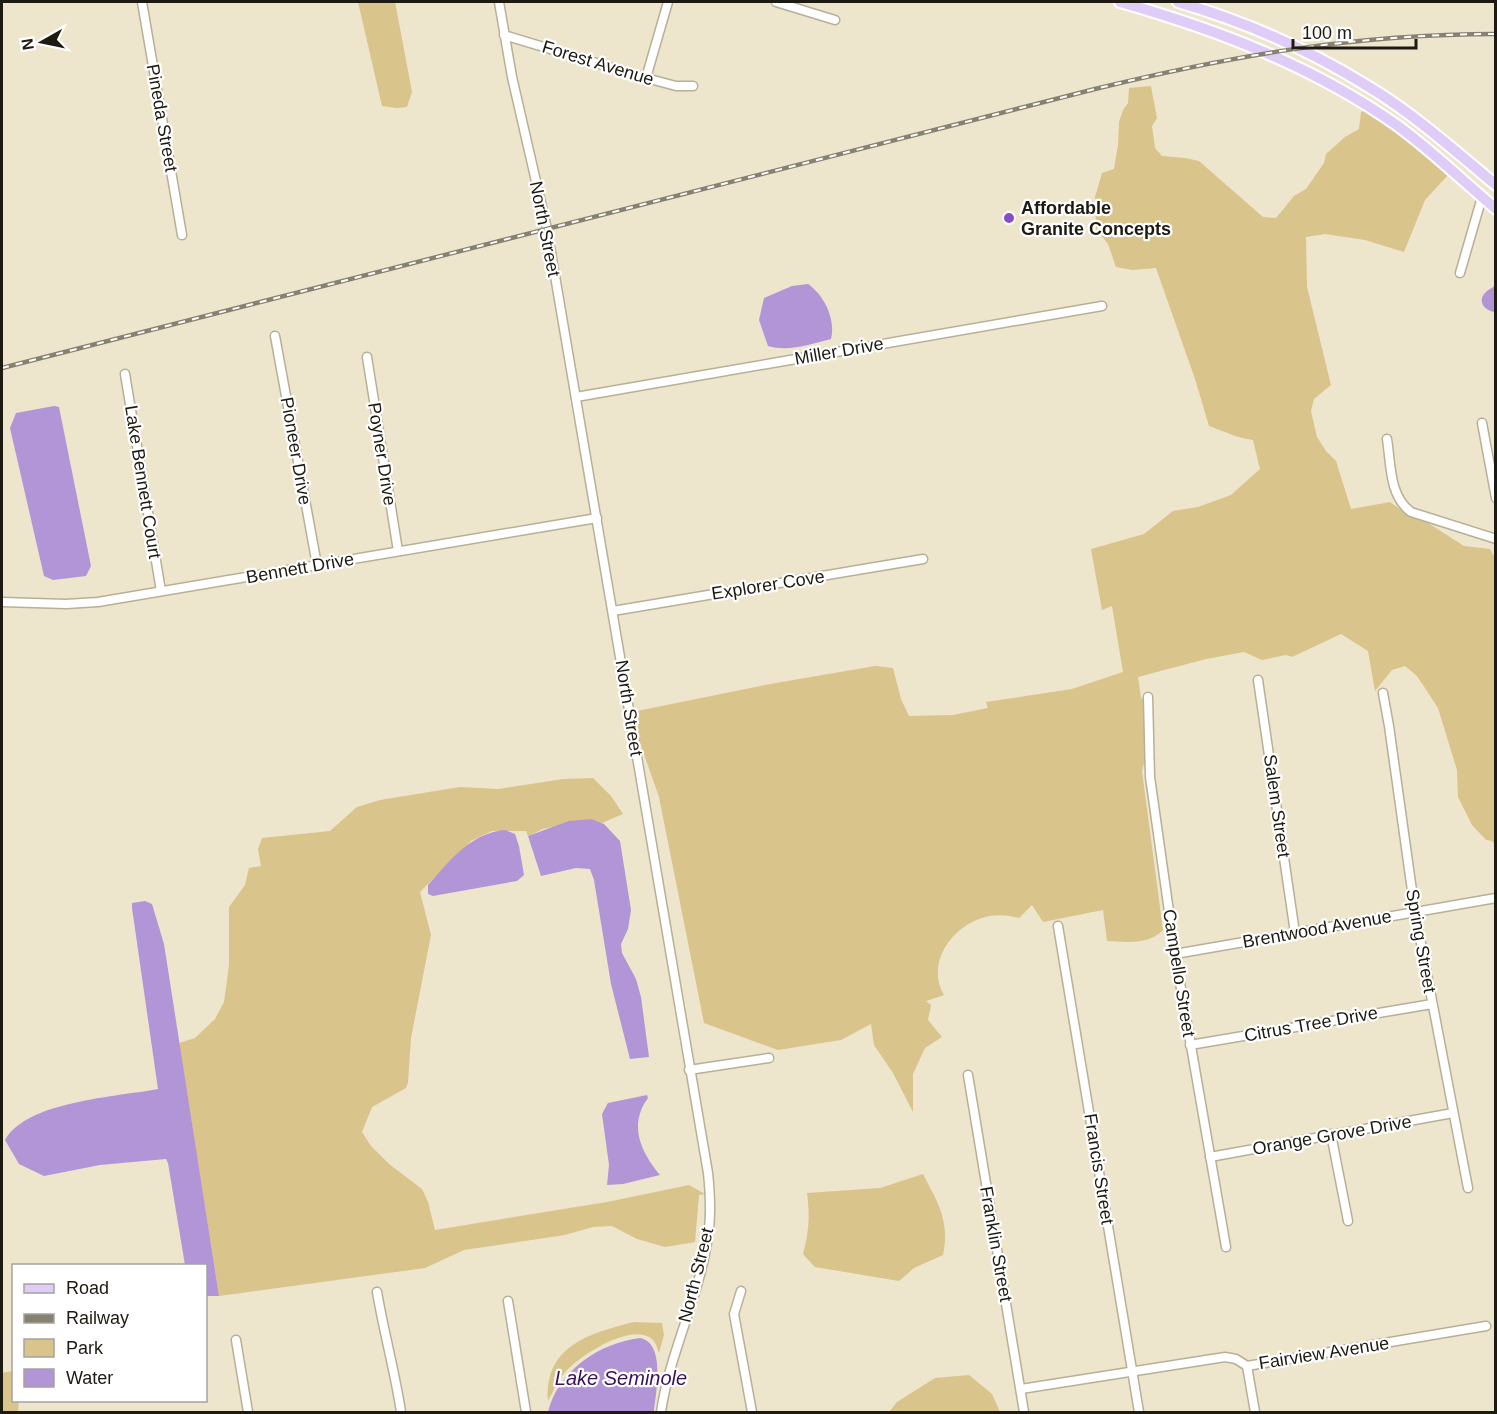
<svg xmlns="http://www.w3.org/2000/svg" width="1497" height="1414" font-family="Arial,sans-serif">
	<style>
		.green { fill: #d9c48b }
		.water { fill: #b195d7 }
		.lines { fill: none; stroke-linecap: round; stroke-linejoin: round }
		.minor-casing { stroke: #b8af98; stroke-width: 11 }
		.major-casing { stroke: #fff; stroke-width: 14 }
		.minor { stroke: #fff; stroke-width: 8 }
		.major { stroke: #dfcdf8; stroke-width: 10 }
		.rail-casing { stroke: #878170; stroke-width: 4.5 }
		.rail { stroke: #fff; stroke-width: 2; stroke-dasharray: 7; stroke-linecap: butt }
		.poi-dot { fill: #874dc4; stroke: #fff; stroke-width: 2 }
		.labels { text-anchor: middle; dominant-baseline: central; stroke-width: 4.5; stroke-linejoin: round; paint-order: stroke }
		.street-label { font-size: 18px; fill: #1d1a11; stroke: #fff }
		.poi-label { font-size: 18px; font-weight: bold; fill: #1d1a11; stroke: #fff; text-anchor: start }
		.water-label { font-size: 20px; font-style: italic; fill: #3a105e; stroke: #fff }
	</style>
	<rect width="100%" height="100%" fill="#eee5cd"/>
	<g class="green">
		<path d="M358,2H395L412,92L407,107L397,108L382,106Z"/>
		<path d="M1151,86L1157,118L1152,126L1155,148L1162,156L1185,158L1199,161L1263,217L1276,218L1294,196L1306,189L1324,163L1326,154L1345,137L1359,129L1361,112L1364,110L1395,130L1448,175L1425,200L1404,252L1365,240L1325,234L1306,237L1307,287L1331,385L1314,399L1311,411L1317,437L1326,451L1336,461L1351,509L1390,502L1408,515L1425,521L1464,546L1490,549L1495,558V845L1492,841L1486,840L1472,825L1458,797L1457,770L1438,708L1417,676L1405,666L1392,670L1375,691L1368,651L1341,634L1292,657L1286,655L1262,660L1244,652L1206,659L1138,677L1141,698L1144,700C1146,722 1149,749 1142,771L1163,930C1149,945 1126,942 1107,941L1103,910L1043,922L1032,905L1019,918C1007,915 994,914 982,918C950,928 926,965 944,995L926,1001L931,1005L928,1020L942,1037L925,1048L913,1074V1112L893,1073L874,1045L871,1024L841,1040L778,1050L704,1023L659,797L639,740L637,711L770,684L875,666L893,668L901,699L909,716L953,715L988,708L986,702L1072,689L1123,672L1112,606L1102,610L1091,549L1144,534L1173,511L1198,507L1231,495L1260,469L1253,440L1238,437L1209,426L1195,379L1156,268L1133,270L1116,267L1108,244L1096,229L1095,197L1102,173L1114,169L1118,145L1119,122L1123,110L1128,103L1129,88Z"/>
		<path d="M593,778L611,796L623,814L602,823L592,819L543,829L528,836L526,831H492L471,841L420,892L431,935L411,1038L408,1082L406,1088L372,1107L362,1132L371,1146L389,1164L422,1189L428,1202L435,1230L607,1202L689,1185L705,1194L699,1195L695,1242L665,1247L637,1239L612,1226L593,1227L565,1235L464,1250L425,1268L219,1296L179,1043L195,1038L215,1019L224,1002L229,965V907L245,885L249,868L261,866L258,849L262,838L330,831L357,807L380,800L460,787L498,789L563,779Z"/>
		<path d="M923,1174C938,1203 950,1221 943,1255L914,1268L899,1281L815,1267L803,1254C809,1232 810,1215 807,1193L880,1188Z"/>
		<path d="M634,1322L662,1323L664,1335L659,1353C657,1347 655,1340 649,1337C628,1325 583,1354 568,1369C559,1377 554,1390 548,1401C544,1346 590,1333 634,1322Z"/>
		<path d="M13,1371L14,1400L19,1401L18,1412H2V1373Z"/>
		<path d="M969,1375L992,1394L1000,1412H889L897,1402L935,1378Z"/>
	</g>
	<g class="water">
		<path d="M808,284C824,295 836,319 831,339C811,344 789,352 768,346L759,320L764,298L792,286Z"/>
		<path d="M1495,285V312C1484,311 1476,300 1487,291C1489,289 1493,288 1495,285Z"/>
		<path d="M54,406L59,407L91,566L86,576L53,580L44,576L10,428L16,413Z"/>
		<path d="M592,819L604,824L620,841L631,910L628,929L621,944L622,953L636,979L641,997L649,1057L630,1059L611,984L594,880L590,869L576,868L541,876L528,836L569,821Z"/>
		<path d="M505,830L515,834L519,846L524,875L517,881L433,896L428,894V885C450,861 470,833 505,830Z"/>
		<path d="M145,901L152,904L164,944L219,1296H206V1266L185,1265L168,1163L166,1159L100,1165L44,1176L19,1164L5,1140C27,1101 116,1097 158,1089L132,908V903Z"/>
		<path d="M647,1095L648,1098C628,1125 641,1152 660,1175L623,1184L607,1185L609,1165L602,1114L608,1103Z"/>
		<path d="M640,1338C666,1343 656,1393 654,1412H548C558,1371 599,1343 640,1338Z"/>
	</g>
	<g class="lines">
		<g class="minor-casing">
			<g id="minor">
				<path d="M142,2L182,235"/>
				<path d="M499,2L512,77L547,229L708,1173C710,1192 711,1210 709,1229C702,1292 670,1350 661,1412"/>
				<path d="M776,2L835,20"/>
				<path d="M504,35L646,78L676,86H693"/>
				<path d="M646,78L668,2"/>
				<path d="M1460,273L1482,197"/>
				<path d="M275,336L317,565"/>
				<path d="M367,357L398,551"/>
				<path d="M125,374L161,591"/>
				<path d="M576,397L1102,306"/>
				<path d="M1482,423L1496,498"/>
				<path d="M1387,439C1391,464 1389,496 1411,512L1496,539"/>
				<path d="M2,602L66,604L98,602L597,518"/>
				<path d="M613,611L923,559"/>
				<path d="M1258,680L1295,933"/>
				<path d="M1383,693L1389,726L1415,912L1468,1188"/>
				<path d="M1148,697L1150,777L1175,954L1226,1247"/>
				<path d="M1058,926L1139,1412"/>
				<path d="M1175,954L1496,898"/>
				<path d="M1190,1045L1432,1004"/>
				<path d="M689,1070L769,1058"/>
				<path d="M968,1075L1024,1412"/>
				<path d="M1331,1134L1348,1221"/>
				<path d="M1210,1157L1453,1113"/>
				<path d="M741,1291L734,1314L752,1412"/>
				<path d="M377,1292C384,1333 395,1372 401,1412"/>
				<path d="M508,1301L526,1412"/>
				<path d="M236,1340L248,1412"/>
				<path d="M1247,1366L1255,1412"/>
				<path d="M1021,1389L1225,1357L1236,1359L1247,1366L1486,1326"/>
			</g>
		</g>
		<g class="major-casing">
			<g id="major">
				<path d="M1120,2C1218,30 1313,66 1398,126C1432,151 1463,181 1496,209"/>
				<path d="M1178,2C1246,22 1310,50 1369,87C1414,114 1455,151 1496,185"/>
			</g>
		</g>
		<use href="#minor" class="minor"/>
		<use href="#major" class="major"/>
		<g class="rail-casing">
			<path id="rail" d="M2,368L1095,89C1230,56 1356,34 1496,34"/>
		</g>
		<use href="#rail" class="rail"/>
	</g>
	<circle class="poi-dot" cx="1009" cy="218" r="6"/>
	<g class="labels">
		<g class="street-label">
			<text transform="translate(598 63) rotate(17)">Forest Avenue</text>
			<text transform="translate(162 118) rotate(80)">Pineda Street</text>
			<text transform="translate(545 229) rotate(79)">North Street</text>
			<text transform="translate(839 351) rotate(-10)">Miller Drive</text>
			<text transform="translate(296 451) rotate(80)">Pioneer Drive</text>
			<text transform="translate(382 454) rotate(81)">Poyner Drive</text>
			<text transform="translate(143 482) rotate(81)">Lake Bennett Court</text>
			<text transform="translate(300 568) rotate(-10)">Bennett Drive</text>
			<text transform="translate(768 585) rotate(-9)">Explorer Cove</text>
			<text transform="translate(629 708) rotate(81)">North Street</text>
			<text transform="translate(1277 806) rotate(82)">Salem Street</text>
			<text transform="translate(1317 929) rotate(-10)">Brentwood Avenue</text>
			<text transform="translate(1421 941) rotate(80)">Spring Street</text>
			<text transform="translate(1179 973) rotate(81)">Campello Street</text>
			<text transform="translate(1311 1024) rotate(-10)">Citrus Tree Drive</text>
			<text transform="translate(1332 1135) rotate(-10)">Orange Grove Drive</text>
			<text transform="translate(1099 1169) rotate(81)">Francis Street</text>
			<text transform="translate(996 1244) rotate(80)">Franklin Street</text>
			<text transform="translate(696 1275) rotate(-76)">North Street</text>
			<text transform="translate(1324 1353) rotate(-9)">Fairview Avenue</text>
		</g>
		<g class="poi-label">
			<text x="1021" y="208">Affordable<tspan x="1021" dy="21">Granite Concepts</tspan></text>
		</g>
		<g class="water-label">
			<text x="621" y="1378">Lake Seminole</text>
		</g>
	</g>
	<rect width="1497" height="1414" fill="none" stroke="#1d1a11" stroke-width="6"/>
	<rect x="12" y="1264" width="195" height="138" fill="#ffffff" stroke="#a5a3a0" stroke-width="1.5"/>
	<rect x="24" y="1284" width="30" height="9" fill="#dfcdf8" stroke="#a5a3a0" stroke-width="1.5"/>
	<text x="66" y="1294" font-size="18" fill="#1d1a11">Road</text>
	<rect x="24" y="1314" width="30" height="9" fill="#878170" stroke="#a5a3a0" stroke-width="1.5"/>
	<text x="66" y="1324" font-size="18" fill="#1d1a11">Railway</text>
	<rect x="24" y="1339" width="30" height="18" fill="#d9c48b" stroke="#a5a3a0" stroke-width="1.5"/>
	<text x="66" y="1354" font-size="18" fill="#1d1a11">Park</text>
	<rect x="24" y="1369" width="30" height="18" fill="#b195d7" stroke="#a5a3a0" stroke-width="1.5"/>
	<text x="66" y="1384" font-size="18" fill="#1d1a11">Water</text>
	<g transform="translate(42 42) rotate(261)" stroke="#ffffff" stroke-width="4.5" paint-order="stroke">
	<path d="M0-4.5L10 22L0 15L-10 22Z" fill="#1d1a11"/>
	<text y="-9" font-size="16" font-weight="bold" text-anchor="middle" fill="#1d1a11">N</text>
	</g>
	<path d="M1293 39v9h123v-9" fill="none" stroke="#1d1a11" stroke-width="3"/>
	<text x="1302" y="39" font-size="18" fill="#1d1a11" stroke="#ffffff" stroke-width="4.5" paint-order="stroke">100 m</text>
</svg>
